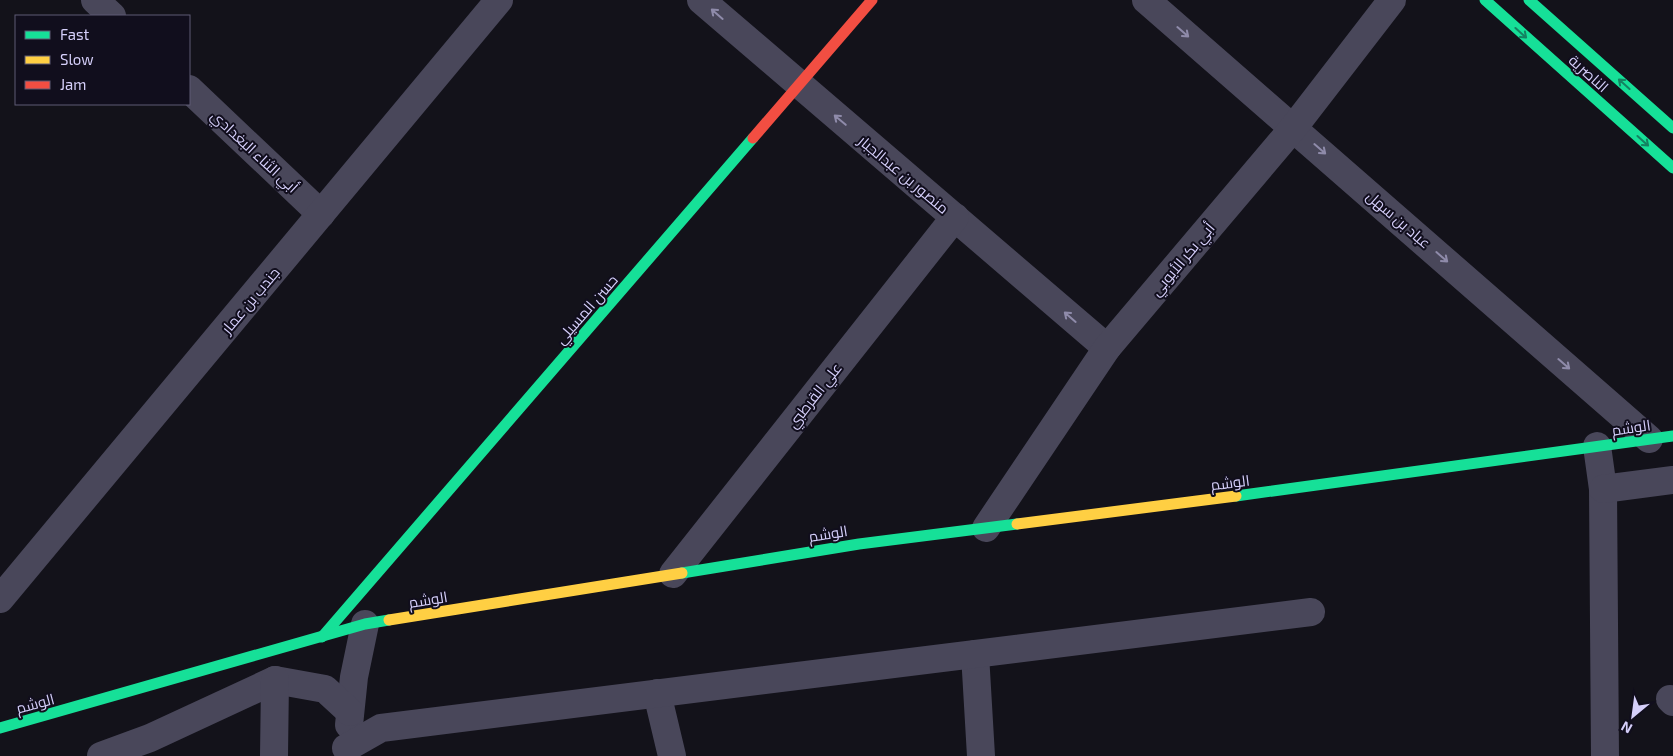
<svg xmlns="http://www.w3.org/2000/svg" width="1673" height="756" font-family="'Exo 2',Cairo,sans-serif">
	<style>
		.lines { fill: none; stroke-linecap: round; stroke-linejoin: round }
		.street { stroke: #49475a; stroke-width: 28 }
		.fast { stroke: #16e098; stroke-width: 11 }
		.slow { stroke: #ffcf43; stroke-width: 11 }
		.jam { stroke: #f24e42; stroke-width: 11 }
		.oneway { stroke: #8f8baa }
		.oneway2 { stroke: #148261 }
		.labels { text-anchor: middle; dominant-baseline: central; stroke-width: 4; stroke-linejoin: round; paint-order: stroke }
		.street-label { font-size: 15px; fill: #d5cffa; stroke: #110e1d }
	</style>
	<rect width="100%" height="100%" fill="#13121a"/>
	<g class="lines">
		<g class="street">
			<path d="M95,0L112,16"/>
			<path d="M701,0L1107,348"/>
			<path d="M1146,0L1649,439"/>
			<path d="M189,89L321,214"/>
			<path d="M1597,446L1603,489L1605,756"/>
			<path d="M1603,489L1673,480"/>
			<path d="M986,528L1107,348L1294,127L1392,0"/>
			<path d="M673,574L955,217"/>
			<path d="M0,599L499,0"/>
			<path d="M975,654L981,756"/>
			<path d="M657,693L672,756"/>
			<path d="M1670,699L1673,702"/>
			<path d="M349,725L354,677L365,624"/>
			<path d="M346,748L381,728L1311,612"/>
			<path d="M101,756L150,738L275,680L325,689L350,712"/>
			<path d="M274,756L275,680"/>
		</g>
		<g class="fast">
			<path d="M1485,0L1673,168"/>
			<path d="M1529,0L1673,128"/>
			<path d="M1236,496L1673,436"/>
			<path d="M682,573L859,544L1017,524"/>
			<path d="M322,637L753,138"/>
			<path d="M0,728L365,624L389,620"/>
		</g>
		<g class="slow">
			<path d="M1017,524L1236,496"/>
			<path d="M389,620L682,573"/>
		</g>
		<path class="jam" d="M753,138L872,0"/>
	</g>
	<defs><path id="oneway-shaft" d="M-6 0H5M1.5-3L5.5 0L1.5 3" fill="none" stroke-width="1.6" stroke-linecap="round" stroke-linejoin="round" transform="scale(1.25)"/></defs>
	<g class="oneway">
		<use href="#oneway-shaft" transform="translate(717 14) rotate(-139)"/>
		<use href="#oneway-shaft" transform="translate(1183 32) rotate(41)"/>
		<use href="#oneway-shaft" transform="translate(840 120) rotate(-140)"/>
		<use href="#oneway-shaft" transform="translate(1320 149) rotate(41)"/>
		<use href="#oneway-shaft" transform="translate(1442 257) rotate(41)"/>
		<use href="#oneway-shaft" transform="translate(1070 317) rotate(-139)"/>
		<use href="#oneway-shaft" transform="translate(1564 364) rotate(41)"/>
	</g>
	<g class="oneway2">
		<use href="#oneway-shaft" transform="translate(1521 33) rotate(42)"/>
		<use href="#oneway-shaft" transform="translate(1624 84) rotate(-138)"/>
		<use href="#oneway-shaft" transform="translate(1643 141) rotate(42)"/>
	</g>
	<g class="labels">
		<g class="street-label">
			<text transform="translate(1589 73) rotate(42)">الناصرية</text>
			<text transform="translate(255 151) rotate(43)">أبي الثناء البغدادي</text>
			<text transform="translate(904 174) rotate(40)">منصور بن عبدالجبار</text>
			<text transform="translate(1399 219) rotate(41)">عباد بن سهل</text>
			<text transform="translate(1182 259) rotate(-50)">أبي بكر الأيوبي</text>
			<text transform="translate(250 300) rotate(-50)">جندب بن عمار</text>
			<text transform="translate(586 309) rotate(-49)">حسن المسيلي</text>
			<text transform="translate(814 395) rotate(-52)">علي القرطبي</text>
			<text transform="translate(1631 427) rotate(-8)">الوشم</text>
			<text transform="translate(1230 482) rotate(-7)">الوشم</text>
			<text transform="translate(828 533) rotate(-9)">الوشم</text>
			<text transform="translate(428 599) rotate(-9)">الوشم</text>
			<text transform="translate(35 703) rotate(-15)">الوشم</text>
		</g>
	</g>
	<rect x="15" y="15" width="175" height="90" fill="#110e1d" stroke="#5f5b75"/>
	<rect x="25" y="31" width="25" height="8" fill="#16e098" stroke="#5f5b75"/>
	<text x="60" y="40" font-size="15" fill="#d5cffa">Fast</text>
	<rect x="25" y="56" width="25" height="8" fill="#ffcf43" stroke="#5f5b75"/>
	<text x="60" y="65" font-size="15" fill="#d5cffa">Slow</text>
	<rect x="25" y="81" width="25" height="8" fill="#f24e42" stroke="#5f5b75"/>
	<text x="60" y="90" font-size="15" fill="#d5cffa">Jam</text>
	<g transform="translate(1633 716) rotate(209)" stroke="#110e1d" stroke-width="4" paint-order="stroke">
	<path d="M0-4L9 19L0 12L-9 19Z" fill="#d5cffa"/>
	<text y="-8" font-size="14" font-weight="bold" text-anchor="middle" fill="#d5cffa">N</text>
	</g>
</svg>
